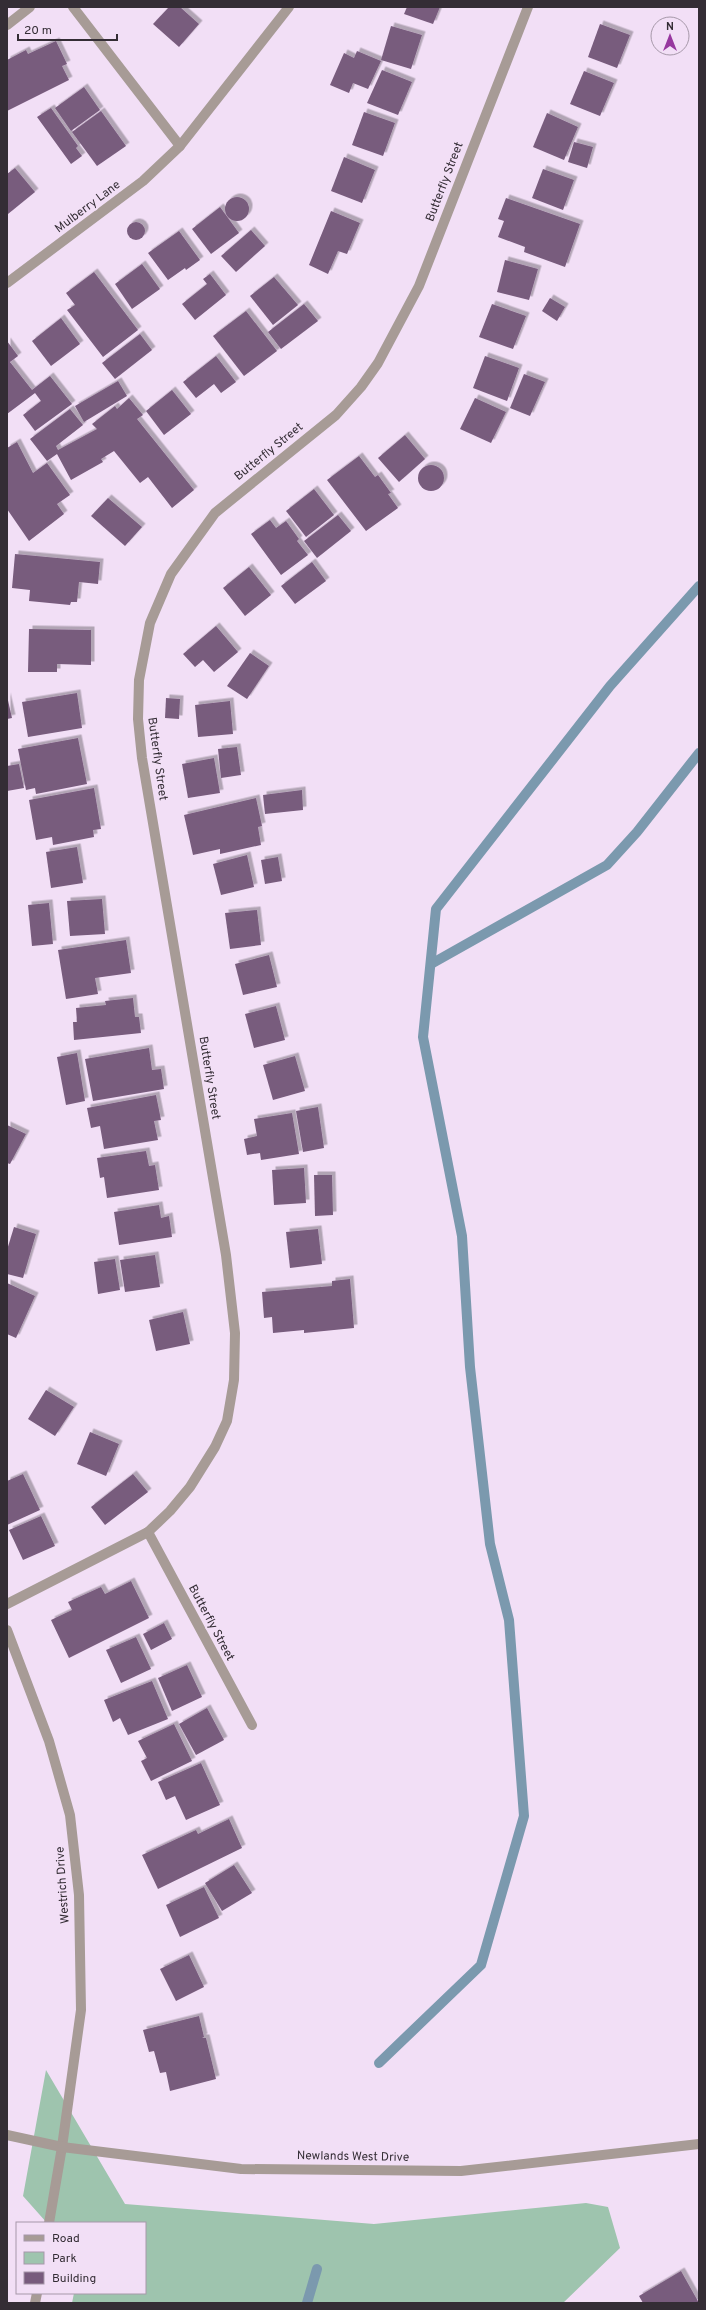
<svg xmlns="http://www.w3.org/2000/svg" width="706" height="2310" font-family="Overpass,sans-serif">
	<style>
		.green { fill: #9ec4ae }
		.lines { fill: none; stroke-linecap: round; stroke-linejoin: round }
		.stream { stroke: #7b99ae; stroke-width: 10 }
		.building { fill: #785b7d; filter: url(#shadow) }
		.minor { stroke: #a79b96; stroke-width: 10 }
		.labels { text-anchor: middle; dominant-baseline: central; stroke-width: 4; stroke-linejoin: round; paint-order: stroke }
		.street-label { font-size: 12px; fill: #342d35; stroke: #f2dff6 }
	</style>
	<defs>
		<filter id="shadow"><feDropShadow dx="3.5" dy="-3.5" stdDeviation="0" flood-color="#0004"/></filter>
	</defs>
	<rect width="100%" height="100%" fill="#f2dff6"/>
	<path class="green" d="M46,2070L125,2204L374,2224L586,2203L608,2207L620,2248L563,2303H72L74,2293H145V2223H47L23,2196Z"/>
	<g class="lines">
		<g class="stream">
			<path d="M431,964L607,865L637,832L699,753"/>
			<path d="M379,2063L481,1965L524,1816L509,1620L490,1544L470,1367L462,1236L423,1037L436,909L610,686L699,586"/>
			<path d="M307,2303L317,2269"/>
		</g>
	</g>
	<g class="building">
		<path d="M169,7H180L199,24L179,47L153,24Z"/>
		<path d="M407,7H440L433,24L404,14Z"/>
		<path d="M600,24L630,35L617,68L588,57Z"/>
		<path d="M391,26L422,35L411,69L381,60Z"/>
		<path d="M56,41L67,64L62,66L69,80L7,111V60L26,50L28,54Z"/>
		<path d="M357,51L381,61L368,89L353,83L349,93L330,85L344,53L354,58Z"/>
		<path d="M382,70L412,82L398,115L367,103Z"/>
		<path d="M584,71L614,83L600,116L570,104Z"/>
		<path d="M84,87L100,110L71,131L55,108Z"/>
		<path d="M51,108L78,146L76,148L82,156L71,164L37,117Z"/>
		<path d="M101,111L126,146L97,166L72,132Z"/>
		<path d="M364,112L395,123L383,156L352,145Z"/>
		<path d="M547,113L578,127L564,160L533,147Z"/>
		<path d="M574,142L593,147L587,168L568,162Z"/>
		<path d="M344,157L375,170L362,203L331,191Z"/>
		<path d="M15,168L35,192L8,214L7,174Z"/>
		<path d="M543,169L574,180L563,210L532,198Z"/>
		<circle cx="237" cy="209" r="12"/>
		<path d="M506,198L580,224L565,267L524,252L525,247L498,237L504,221L498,219Z"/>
		<path d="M220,207L239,233L211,254L192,229Z"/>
		<path d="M331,211L360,223L347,254L338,251L328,274L309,265Z"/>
		<circle cx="136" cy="231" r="9"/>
		<path d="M251,230L265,246L236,272L221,256Z"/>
		<path d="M179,231L200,260L186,270L185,268L168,280L148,253Z"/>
		<path d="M505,260L538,269L529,300L497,292Z"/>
		<path d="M142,264L160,289L132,309L115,284Z"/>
		<path d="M94,272L138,330L103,357L67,310L75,305L66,293Z"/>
		<path d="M210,274L226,295L195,320L182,304L207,284L203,279Z"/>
		<path d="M274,277L298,305L273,325L250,296Z"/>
		<path d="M550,298L565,307L557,321L542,311Z"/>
		<path d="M304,304L318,321L281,349L268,332Z"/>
		<path d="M492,304L526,316L513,349L479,337Z"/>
		<path d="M246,311L277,351L244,376L213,336Z"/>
		<path d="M61,318L80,344L51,366L32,341Z"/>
		<path d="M140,334L152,350L115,379L102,363Z"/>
		<path d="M7,341L18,356L10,362L32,390L50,376L72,404L35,431L23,415L41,401L35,393L7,414Z"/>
		<path d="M216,356L236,382L221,393L214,384L196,398L183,382Z"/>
		<path d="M485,356L519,368L507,401L473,388Z"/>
		<path d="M524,374L545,382L530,416L510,408Z"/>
		<path d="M118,381L127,396L84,422L75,406Z"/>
		<path d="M172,390L191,414L164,435L146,411Z"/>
		<path d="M129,398L143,415L137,419L194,490L172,508L148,477L140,483L114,451L101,459L103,462L71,480L57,454L47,461L30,439L70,409L83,425L56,446L58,450L97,429L92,424L115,406L117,409Z"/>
		<path d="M475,398L506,412L491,443L460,429Z"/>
		<path d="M405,435L425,459L399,482L378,458Z"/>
		<path d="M17,442L33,473L47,463L70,495L57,504L64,514L29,541L7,509V448Z"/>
		<path d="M359,456L375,477L378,475L391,493L388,494L398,508L366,531L327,480Z"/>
		<circle cx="431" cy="478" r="13"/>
		<path d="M314,489L334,515L306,537L286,511Z"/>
		<path d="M108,498L142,527L125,546L91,516Z"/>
		<path d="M338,515L351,531L317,558L304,541Z"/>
		<path d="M270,520L276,528L286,521L299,539L297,541L308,555L281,575L251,534Z"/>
		<path d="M15,554L100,562L98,584L79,582L77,602H71L70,605L29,601L30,590L12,588Z"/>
		<path d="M312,562L326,581L295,604L281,586Z"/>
		<path d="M249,567L271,595L245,616L223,588Z"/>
		<path d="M216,626L238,652L214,672L203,660L195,667L183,654Z"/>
		<path d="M29,629L91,630V665L57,664V672H28Z"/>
		<path d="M250,653L269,666L247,699L227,686Z"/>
		<path d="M77,693L82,728L28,737L22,702Z"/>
		<path d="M7,696L12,718L7,719Z"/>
		<path d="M166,698L180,699L179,719L165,718Z"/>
		<path d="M230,701L233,734L198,737L195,705Z"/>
		<path d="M78,738L87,784L36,794L35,788L26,790L18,749Z"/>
		<path d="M237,747L241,775L221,778L218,749Z"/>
		<path d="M214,758L220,793L188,798L182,764Z"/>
		<path d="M19,764L24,788L7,791V766Z"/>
		<path d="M94,788L101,829L93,830L94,837L53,845L52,837L36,840L29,800Z"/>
		<path d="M302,790L303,810L265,814L263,795Z"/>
		<path d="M256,798L262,826L258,827L261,845L220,854V849L193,855L184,815Z"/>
		<path d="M77,847L83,883L51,888L46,852Z"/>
		<path d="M247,855L254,887L221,895L213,864Z"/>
		<path d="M278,857L282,881L265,884L261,860Z"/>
		<path d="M102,899L105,934L70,936L67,901Z"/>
		<path d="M49,903L53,944L32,946L28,905Z"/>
		<path d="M257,910L261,945L230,949L225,913Z"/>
		<path d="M126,940L131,973L95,978L98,994L66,999L58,950Z"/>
		<path d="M269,955L277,987L243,995L235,964Z"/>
		<path d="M133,998L135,1017H139L141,1033L74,1040L73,1022H77L76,1008L106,1005L105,1001Z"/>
		<path d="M276,1006L285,1040L254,1048L245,1014Z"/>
		<path d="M149,1048L152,1070L161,1069L164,1089L93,1101L85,1059Z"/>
		<path d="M77,1053L85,1101L66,1105L57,1057Z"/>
		<path d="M295,1056L305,1091L273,1100L263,1065Z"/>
		<path d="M156,1095L161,1120L154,1121L158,1140L104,1149L100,1126L91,1128L87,1108Z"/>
		<path d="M318,1107L324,1148L303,1152L296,1111Z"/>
		<path d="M292,1113L299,1154L261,1160L260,1153L247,1155L244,1139L257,1136L254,1119Z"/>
		<path d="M7,1125L26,1134L10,1164L7,1163Z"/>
		<path d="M146,1151L149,1166L155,1165L159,1190L107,1198L104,1177L100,1178L97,1158Z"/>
		<path d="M304,1168L306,1203L274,1205L272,1170Z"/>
		<path d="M314,1175H332L333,1215L315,1216Z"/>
		<path d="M159,1205L161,1218L169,1216L172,1237L119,1245L114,1212Z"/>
		<path d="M14,1227L36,1234L23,1278L7,1274V1250Z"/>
		<path d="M318,1229L322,1264L290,1268L286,1232Z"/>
		<path d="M155,1255L160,1287L125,1292L120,1260Z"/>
		<path d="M115,1259L120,1290L98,1294L94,1262Z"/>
		<path d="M350,1279L354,1328L304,1333V1330L273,1333L272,1317L264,1318L262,1292L332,1286V1281Z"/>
		<path d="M7,1283L35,1296L16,1338L7,1334Z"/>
		<path d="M183,1312L190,1344L156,1351L149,1320Z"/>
		<path d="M46,1390L74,1407L55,1436L28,1419Z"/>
		<path d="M90,1432L119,1444L106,1476L77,1464Z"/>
		<path d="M23,1474L40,1510L7,1525V1481Z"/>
		<path d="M133,1474L148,1492L105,1525L91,1507Z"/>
		<path d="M41,1516L55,1546L23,1560L9,1530Z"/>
		<path d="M131,1581L149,1618L69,1658L51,1620L72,1610L68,1602L101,1587L105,1594Z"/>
		<path d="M164,1623L172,1639L151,1650L143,1634Z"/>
		<path d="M136,1637L151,1669L121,1683L106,1650Z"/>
		<path d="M187,1665L202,1697L172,1711L158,1678Z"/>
		<path d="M152,1681L168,1719L128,1735L120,1718L113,1722L104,1700Z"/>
		<path d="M207,1708L224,1740L196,1755L179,1724Z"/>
		<path d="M174,1724L192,1761L151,1781L141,1761L147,1758L138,1741Z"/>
		<path d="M201,1763L220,1805L186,1820L175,1796L166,1800L158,1782Z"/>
		<path d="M229,1819L242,1848L158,1889L142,1855L196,1830L198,1834Z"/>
		<path d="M234,1865L252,1893L222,1911L205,1883Z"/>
		<path d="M204,1887L219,1918L180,1937L166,1905Z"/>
		<path d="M189,1955L204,1987L176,2001L160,1969Z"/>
		<path d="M199,2016L204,2037L202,2038H206L216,2079L170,2091L166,2072L160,2073L154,2051L149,2052L143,2030Z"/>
		<path d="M681,2271L699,2303H643L639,2296Z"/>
	</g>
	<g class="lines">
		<g class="minor">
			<path d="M73,7L180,146"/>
			<path d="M7,25L30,7"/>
			<path d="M7,283L143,181L180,146L289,7"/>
			<path d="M148,1532L252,1725"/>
			<path d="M7,1604L148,1532L170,1511L190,1487L215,1447L227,1421L234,1380L235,1333L226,1255L142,758L138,719L139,680L150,623L171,574L215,513L336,415L361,387L378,363L419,286L528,7"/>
			<path d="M7,1630L49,1741L70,1815L79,1895L81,2010L62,2147L49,2223"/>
			<path d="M7,2135L62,2147L241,2169L461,2171L699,2144"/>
			<path d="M35,2303L37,2293"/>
		</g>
	</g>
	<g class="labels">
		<g class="street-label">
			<text transform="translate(445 182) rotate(-69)">Butterfly Street</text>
			<text transform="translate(88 207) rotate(-37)">Mulberry Lane</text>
			<text transform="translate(269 452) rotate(-39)">Butterfly Street</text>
			<text transform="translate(157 759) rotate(82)">Butterfly Street</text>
			<text transform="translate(209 1078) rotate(81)">Butterfly Street</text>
			<text transform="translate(211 1623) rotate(62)">Butterfly Street</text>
			<text transform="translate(63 1885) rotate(-94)">Westrich Drive</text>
			<text transform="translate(353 2157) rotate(1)">Newlands West Drive</text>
		</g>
	</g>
	<rect width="706" height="2310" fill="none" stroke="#342d35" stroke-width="16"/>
	<rect x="16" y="2222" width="130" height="72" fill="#f2dff6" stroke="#a698a9"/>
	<rect x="24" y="2235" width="20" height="6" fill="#a79b96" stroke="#a698a9"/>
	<text x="52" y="2242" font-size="12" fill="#342d35">Road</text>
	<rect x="24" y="2252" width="20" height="12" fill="#9ec4ae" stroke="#a698a9"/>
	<text x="52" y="2262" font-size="12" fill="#342d35">Park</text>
	<rect x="24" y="2272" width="20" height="12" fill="#785b7d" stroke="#a698a9"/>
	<text x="52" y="2282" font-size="12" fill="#342d35">Building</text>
	<g transform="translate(670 36)"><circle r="19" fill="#f2dff6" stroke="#a698a9"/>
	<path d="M0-3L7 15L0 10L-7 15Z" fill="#97379f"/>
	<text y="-6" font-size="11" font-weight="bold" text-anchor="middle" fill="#342d35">N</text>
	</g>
	<path d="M18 34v6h99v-6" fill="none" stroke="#342d35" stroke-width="2"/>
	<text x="24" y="34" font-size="12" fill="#342d35" stroke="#f2dff6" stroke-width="3" paint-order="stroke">20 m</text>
</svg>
